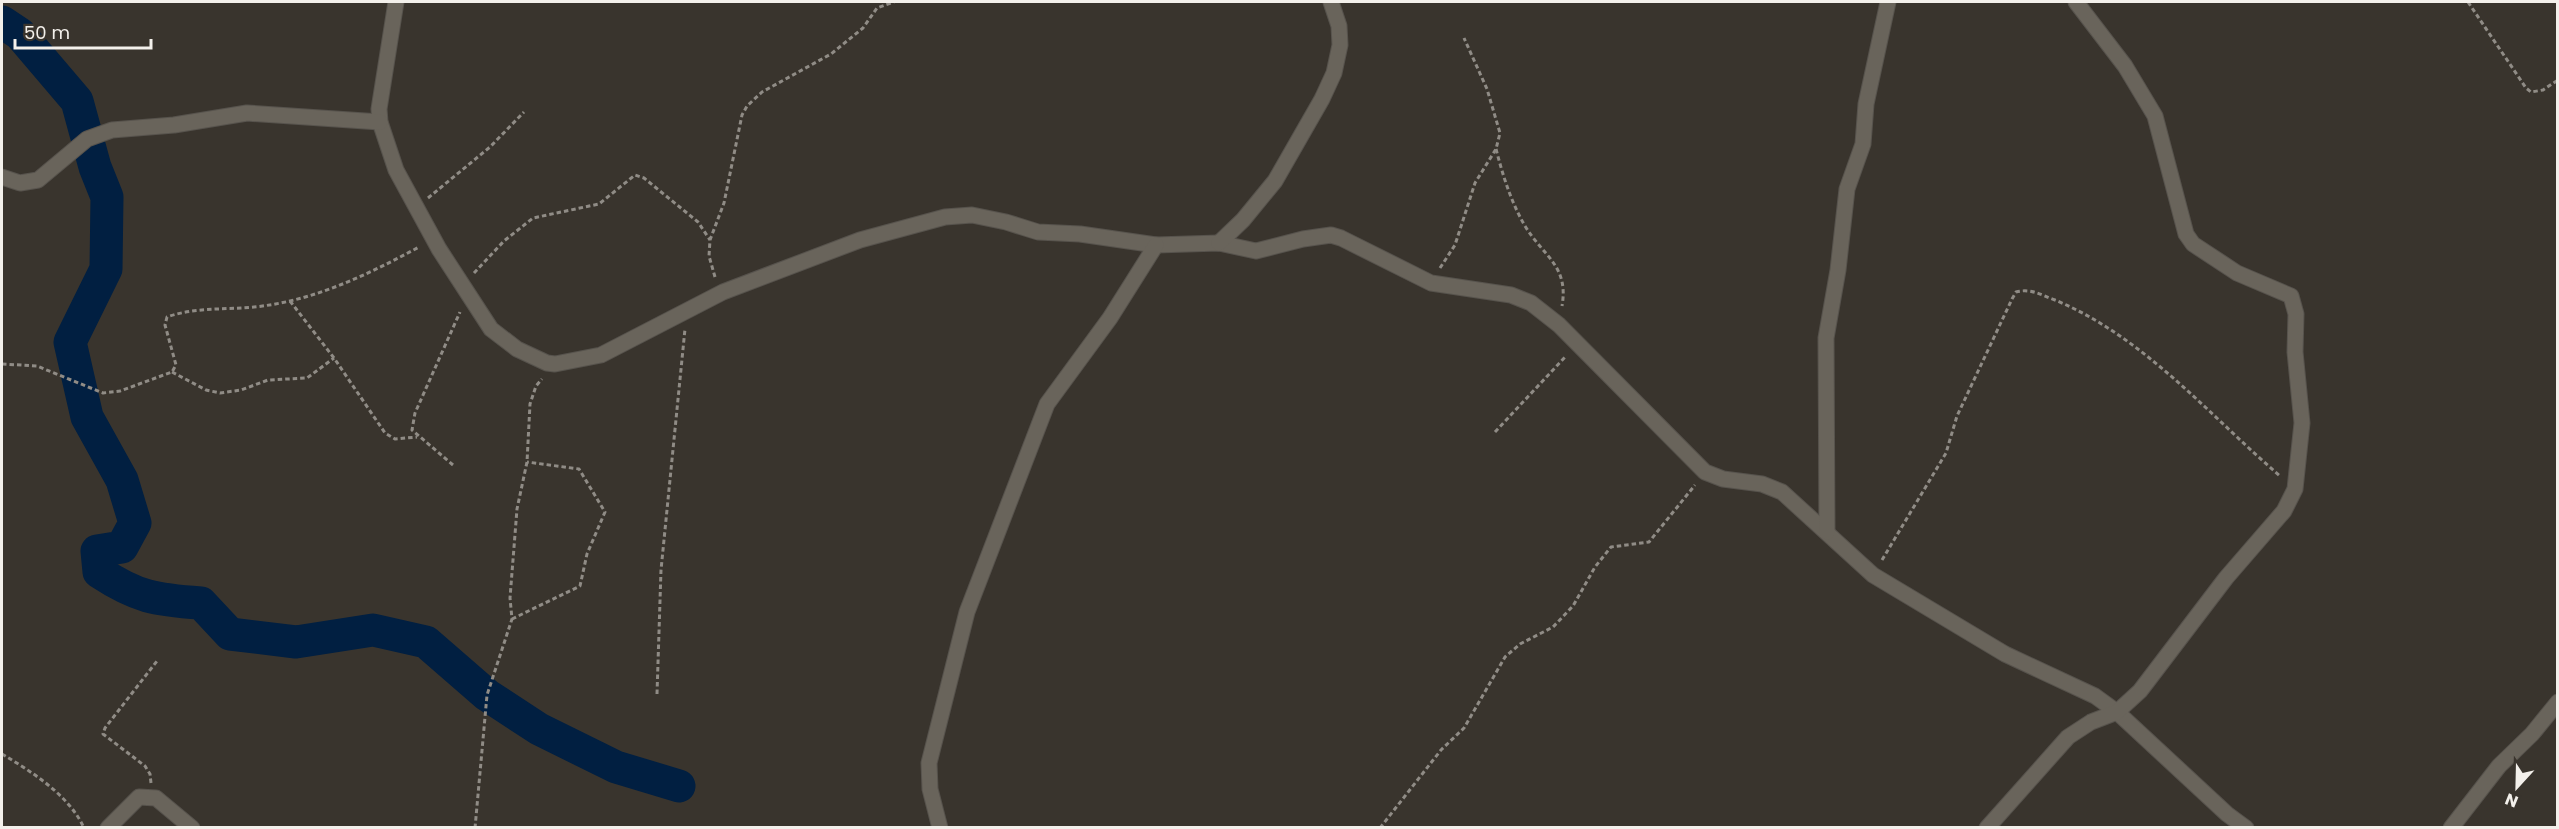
<svg xmlns="http://www.w3.org/2000/svg" width="2559" height="829" font-family="Poppins,sans-serif">
	<style>
		.lines { fill: none; stroke-linecap: round; stroke-linejoin: round }
		.river { stroke: #011f41; stroke-width: 33 }
		.street-casing { stroke: #57534d; stroke-width: 17 }
		.path { stroke: #908c86; stroke-width: 3; stroke-dasharray: 4.5 3; stroke-linecap: butt }
		.street { stroke: #69645b; stroke-width: 15 }
	</style>
	<rect width="100%" height="100%" fill="#39342d"/>
	<g class="lines">
		<path class="river" d="M2,22L20,34L77,101L95,167L107,197L106,269L70,342L87,417L122,480L135,523L122,547L97,551L99,572C137,597 155,600 201,603L230,634L296,642L373,630L426,642L487,695L539,729L616,767L679,786"/>
		<g class="street-casing">
			<g id="street">
				<path d="M396,2L379,109L380,122L396,170L439,249L491,329L517,349L547,363L555,364L601,355L723,292L860,240L945,217L972,215L1006,222L1038,232L1080,234L1156,245L1219,243L1256,251L1303,239L1331,235L1341,238L1431,283L1511,295L1531,303L1559,325L1705,472L1723,479L1762,484L1782,492L1873,575L2005,654L2095,696L2117,712L2227,814L2246,828"/>
				<path d="M2,177L20,183L38,180L87,139L112,130L174,125L247,113L380,122"/>
				<path d="M1219,243L1243,220L1275,181L1322,99L1334,73L1340,45L1339,26L1331,2"/>
				<path d="M1827,532L1826,338L1838,270L1847,189L1863,144L1866,104L1888,2"/>
				<path d="M108,828L139,797L156,798L192,828"/>
				<path d="M940,828L930,789L929,763L967,612L1047,404L1110,318L1156,245"/>
				<path d="M1987,828L2068,737L2091,722L2117,712L2140,691L2226,578L2284,511L2295,489L2302,423L2295,352L2296,314L2291,296L2237,273L2193,244L2186,234L2155,116L2125,66L2076,2"/>
				<path d="M2451,828L2499,766L2532,734L2558,702"/>
			</g>
		</g>
		<g class="path">
			<path d="M2468,2L2526,88L2531,92L2543,90L2558,80"/>
			<path d="M1496,149C1503,176 1511,202 1525,226C1544,257 1569,266 1562,306"/>
			<path d="M428,198L490,147L524,112"/>
			<path d="M1440,268L1455,245L1475,183L1496,149L1500,133L1487,89L1464,38"/>
			<path d="M474,273L504,241L533,218L599,204L635,175L644,178L698,222L710,240"/>
			<path d="M715,277L709,256L710,240L724,203L742,115L747,106L762,92L831,54L863,28L877,8L894,2"/>
			<path d="M290,301L334,358L385,433L395,439L417,437"/>
			<path d="M2,364L37,366L103,393L120,391L172,372L176,365L165,325L167,317C195,307 224,310 254,307C314,301 367,275 419,247"/>
			<path d="M172,372L206,390L220,393L241,390L268,380L307,378L334,358"/>
			<path d="M1495,432L1566,356"/>
			<path d="M453,465L412,430L415,413L460,312"/>
			<path d="M1882,560L1946,453L1957,416L2012,299L2016,292C2031,288 2041,295 2055,300C2144,337 2208,414 2280,476"/>
			<path d="M512,619L580,586L587,554L605,512L579,469L527,462"/>
			<path d="M657,694L661,570L685,329"/>
			<path d="M2,754C32,772 69,795 84,828"/>
			<path d="M151,783L150,774L145,766L103,734L105,728L157,661"/>
			<path d="M475,828L487,695L512,619L510,598L517,509L527,462L530,404L536,386L542,379"/>
			<path d="M1380,828L1441,750L1464,728L1505,657L1520,644L1553,627L1573,606L1595,567L1611,547L1649,542L1695,485"/>
		</g>
		<use href="#street" class="street"/>
	</g>
	<rect width="2559" height="829" fill="none" stroke="#f3f0eb" stroke-width="6"/>
	<g transform="translate(2517 787) rotate(202)" stroke="#39342d" stroke-width="4.5" paint-order="stroke">
	<path d="M0-4.5L10 22L0 15L-10 22Z" fill="#f3f0eb"/>
	<text y="-9" font-size="16" font-weight="bold" text-anchor="middle" fill="#f3f0eb">N</text>
	</g>
	<path d="M15 39v9h136v-9" fill="none" stroke="#f3f0eb" stroke-width="3"/>
	<text x="24" y="39" font-size="18" fill="#f3f0eb" stroke="#39342d" stroke-width="4.5" paint-order="stroke">50 m</text>
</svg>
